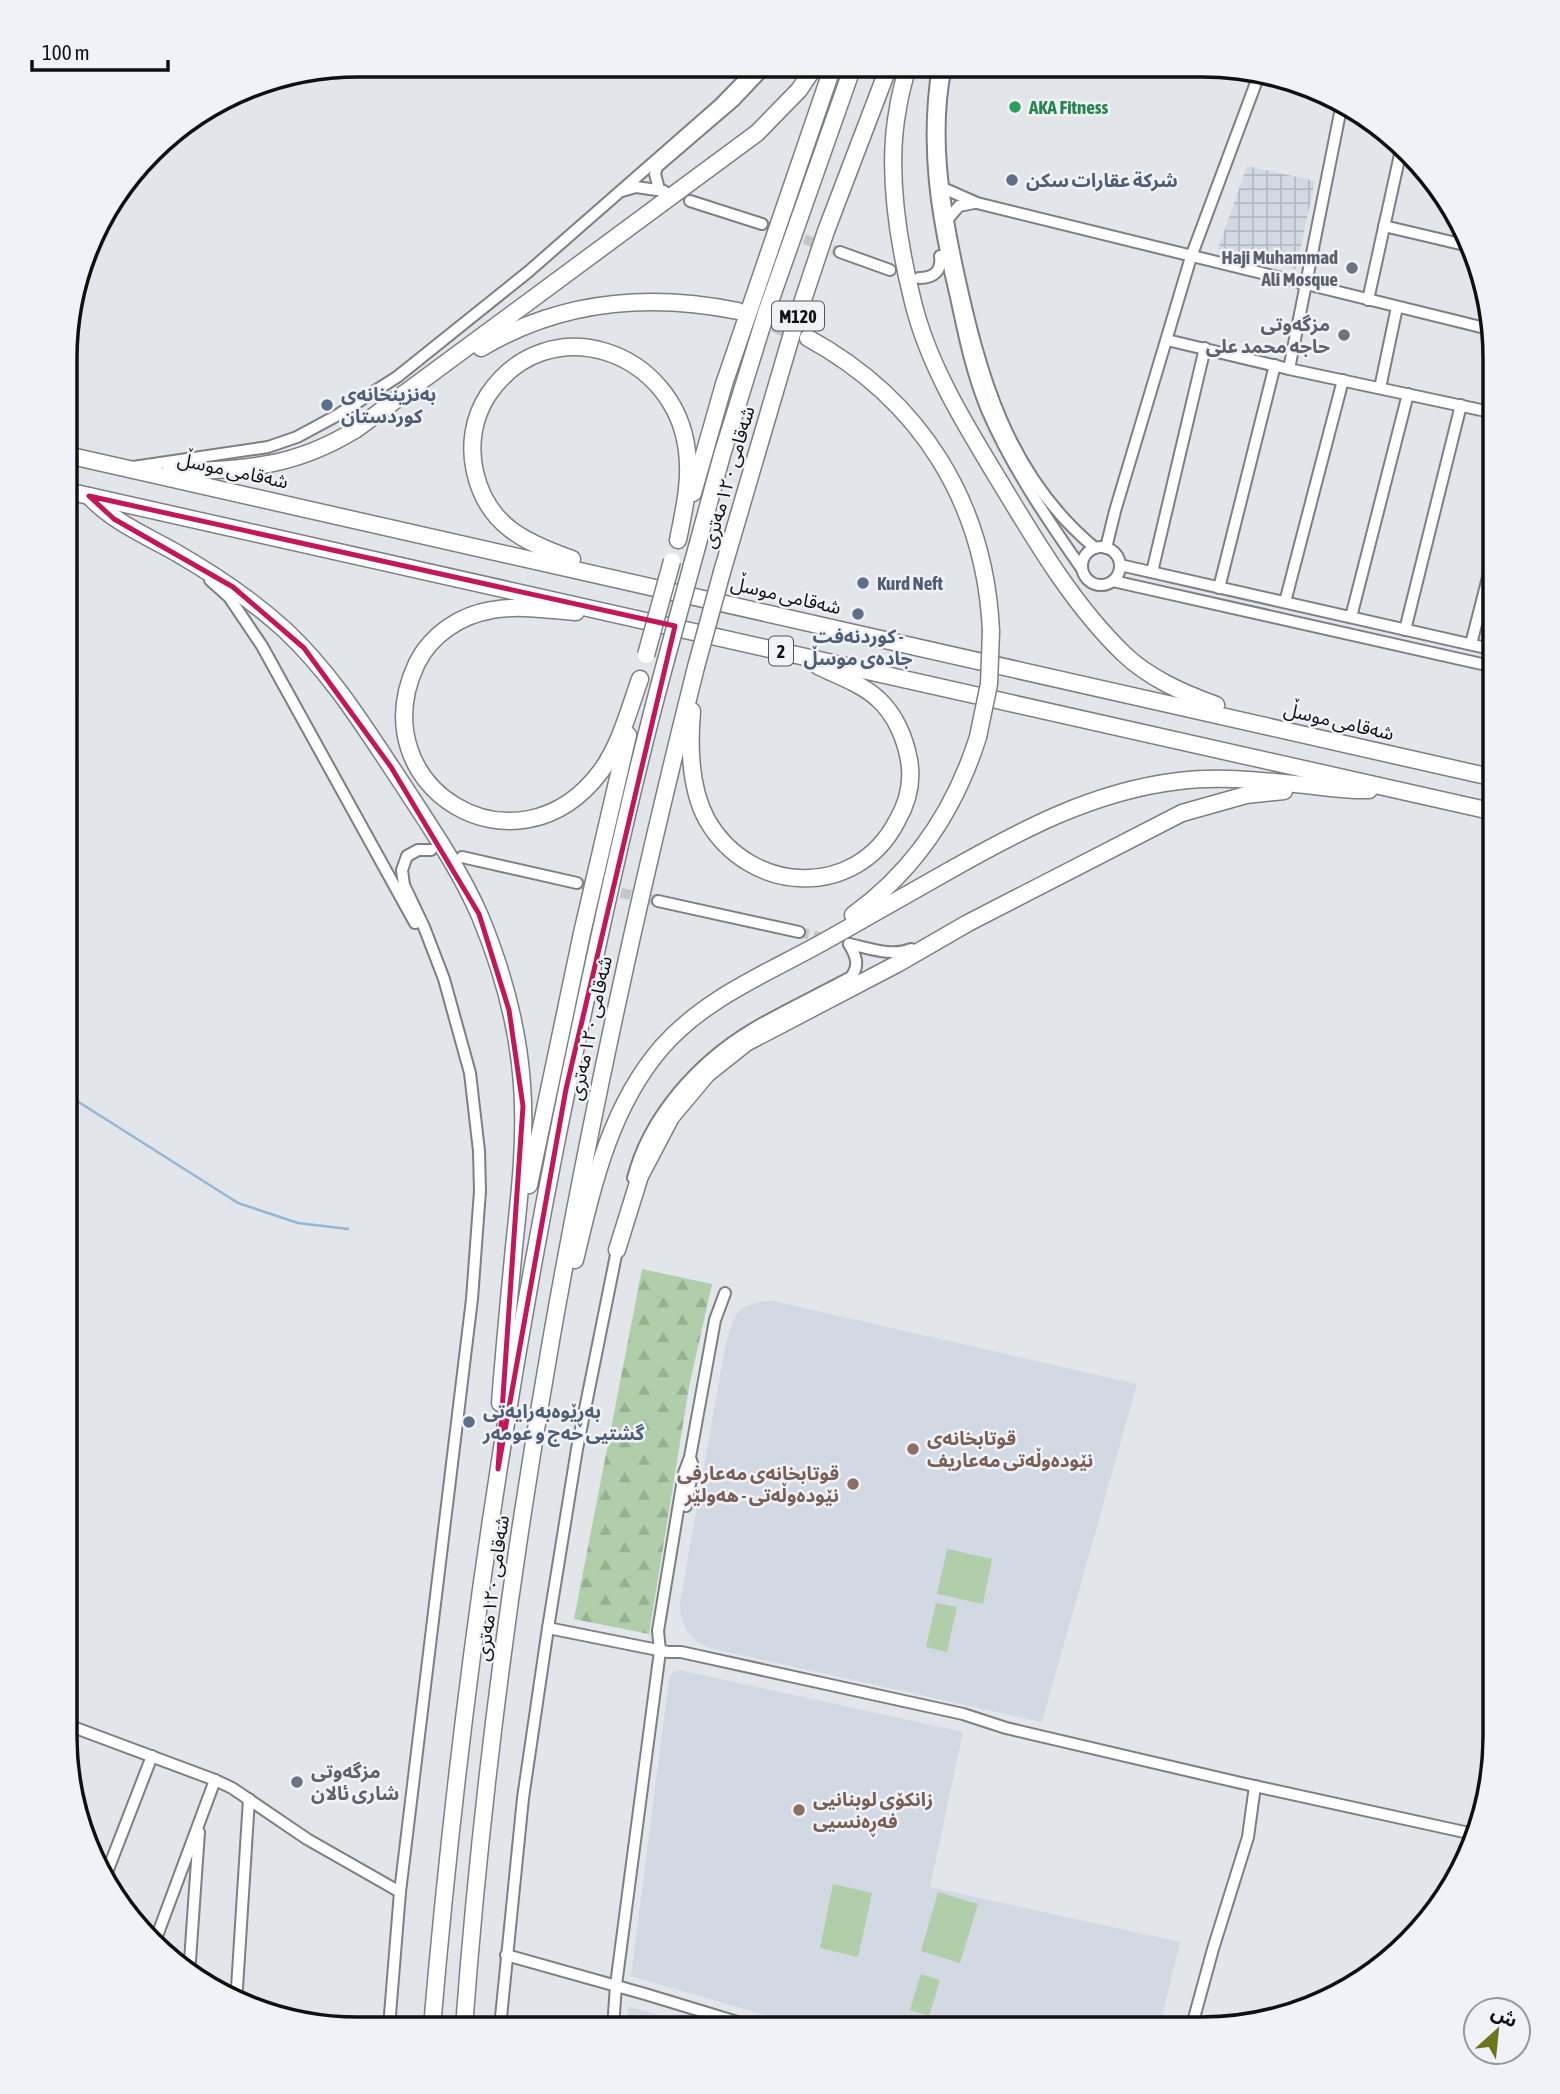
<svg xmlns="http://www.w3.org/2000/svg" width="1560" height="2094" font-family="'Asap Condensed','Noto Sans Arabic',sans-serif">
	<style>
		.built { fill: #d2d9e3 }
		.industrial { fill: url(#industrial-grid) }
		.forest { fill: url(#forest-firs) }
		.pitch { fill: #b1ceab }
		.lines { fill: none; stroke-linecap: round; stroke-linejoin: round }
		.stream { stroke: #92b8d5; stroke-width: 2.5 }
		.minor-tunnel { stroke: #c2c5c9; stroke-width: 10; stroke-dasharray: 10 5; stroke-linecap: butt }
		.highway-tunnel { stroke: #c2c5c9; stroke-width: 16; stroke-dasharray: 16 8; stroke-linecap: butt }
		.minor-casing { stroke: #7c7f83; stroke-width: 14 }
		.highway-casing { stroke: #7c7f83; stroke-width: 19 }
		.minor { stroke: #fff; stroke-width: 10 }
		.highway { stroke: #fff; stroke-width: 16 }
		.highway-bridge-casing { stroke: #7c7f83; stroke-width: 19; stroke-linecap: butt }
		.highway-bridge { stroke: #fff; stroke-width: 16 }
		.marked { fill: none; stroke: #c2185b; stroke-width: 5; stroke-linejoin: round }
		.leisure-dot { fill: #2e9e5b; stroke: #f0f2f7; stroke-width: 2.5 }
		.service-dot { fill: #5c6f8a; stroke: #f0f2f7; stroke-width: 2.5 }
		.worship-dot { fill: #6b7280; stroke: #f0f2f7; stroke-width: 2.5 }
		.education-dot { fill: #8d6e63; stroke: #f0f2f7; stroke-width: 2.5 }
		.labels { text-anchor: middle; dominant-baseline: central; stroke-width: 5; stroke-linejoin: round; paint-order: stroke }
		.shield { fill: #f0f2f7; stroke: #525456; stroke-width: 2 }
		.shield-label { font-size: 18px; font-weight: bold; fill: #0f1011 }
		.leisure-label { font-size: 19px; font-weight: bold; fill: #27864d; stroke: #f0f2f7; text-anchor: start }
		.service-label { font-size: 19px; font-weight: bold; fill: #4e5e75; stroke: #f0f2f7; text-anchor: start }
		.worship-label { font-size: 19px; font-weight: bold; fill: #5b616d; stroke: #f0f2f7; text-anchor: end }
		.street-label { font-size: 19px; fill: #0f1011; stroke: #f0f2f7 }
		.education-label { font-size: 19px; font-weight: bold; fill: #785e54; stroke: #f0f2f7; text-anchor: start }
		.rim { fill: none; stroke: #0f1011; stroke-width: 3.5 }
	</style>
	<defs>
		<pattern id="industrial-grid" width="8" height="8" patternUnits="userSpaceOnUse" patternTransform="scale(1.75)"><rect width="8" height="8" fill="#d2d9e3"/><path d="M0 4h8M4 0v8" fill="none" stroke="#b3b9c2"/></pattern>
		<pattern id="forest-firs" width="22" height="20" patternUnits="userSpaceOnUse" patternTransform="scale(1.75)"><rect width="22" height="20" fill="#b1ceab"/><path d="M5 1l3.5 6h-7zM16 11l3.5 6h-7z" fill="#97b092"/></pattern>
	</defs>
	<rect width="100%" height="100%" fill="#e2e5e9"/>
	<g class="built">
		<path d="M762,1301H773L1137,1384L1042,1722L710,1648L697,1642L687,1631L681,1618L680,1603L726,1342L735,1316L742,1308Z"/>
		<path d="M679,1670L963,1732L930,1887L1180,1942L1159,2029L809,2028L631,1976L669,1680L672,1673Z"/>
		<path d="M628,2006L703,2028H627Z"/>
	</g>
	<path class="industrial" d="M1247,166L1315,181L1296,269L1218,249Z"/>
	<path class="forest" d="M642,1269L712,1284L689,1387L649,1634L574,1619Z"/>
	<g class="pitch">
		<path d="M947,1549L992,1559L983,1604L937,1594Z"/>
		<path d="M936,1603L957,1607L947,1652L926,1647Z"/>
		<path d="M833,1884L872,1893L858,1957L820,1948Z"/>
		<path d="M938,1892L978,1904L960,1963L921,1951Z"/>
		<path d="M921,1974L940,1980L929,2016L910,2010Z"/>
	</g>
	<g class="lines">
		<path class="stream" d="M66,1094L238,1203L298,1223L348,1229"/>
		<g class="minor-tunnel">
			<path d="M762,224L840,252"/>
			<path d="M577,883L658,901"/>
			<path d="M799,932L849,944"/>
		</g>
		<path class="highway-tunnel" d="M752,315L803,336"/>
		<g class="minor-casing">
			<g id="minor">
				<path d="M938,66C925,148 937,218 956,297C964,335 972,374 987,410C1011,466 1047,519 1082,569"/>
				<path d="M946,66C932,134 943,201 957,267C980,374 1007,475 1095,548"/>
				<path d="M943,188L977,203L1489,329"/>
				<path d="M659,189L655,174L657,167L734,101L767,66"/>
				<path d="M622,191L636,187L664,191"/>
				<path d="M690,201L762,224"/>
				<path d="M947,220L959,206L974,203"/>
				<path d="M1384,226L1469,246"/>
				<path d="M840,252L890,270"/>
				<path d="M919,278C934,278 942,271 940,256"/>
				<path d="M1368,300L1401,150"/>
				<path d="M1167,340L1289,369L1495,413"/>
				<path d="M1289,369L1342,103"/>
				<path d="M1380,388L1397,307"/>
				<path d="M133,467L268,447L297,437L336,416L397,377L528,272L720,104L757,66"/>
				<circle cx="1101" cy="566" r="19"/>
				<path d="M1106,548L1115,511L1191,257L1260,72"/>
				<path d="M1120,565L1495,650"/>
				<path d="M1152,572L1205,348"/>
				<path d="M210,580L229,597L262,646L415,923"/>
				<path d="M1113,581L1495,667"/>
				<path d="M1219,588L1275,365"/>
				<path d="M1285,602L1343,380"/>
				<path d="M1351,617L1408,394"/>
				<path d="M1405,630L1461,405"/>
				<path d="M1471,644L1495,550"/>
				<path d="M462,857L577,883"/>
				<path d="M658,901L799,932"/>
				<path d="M849,944C869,948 892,957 911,949"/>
				<path d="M633,1178C649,1116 697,1063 751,1030C783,1011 818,995 851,977C860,965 856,956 849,944"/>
				<path d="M686,1506L693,1467L691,1460"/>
				<path d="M548,1628L668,1652H681L963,1714L1006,1728L1241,1783L1478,1835"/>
				<path d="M65,1724L215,1780L232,1788L307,1839L400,1892"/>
				<path d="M104,1880L152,1756"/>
				<path d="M154,1944L215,1780"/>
				<path d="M506,1955L645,1994L757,2028"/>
				<path d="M189,1975L199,1832"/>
				<path d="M237,1988L249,1799"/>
				<path d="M389,2027L400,1892L472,1299L480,1191L479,1151L470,1073L444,979L424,927L404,885L402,870L407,856L418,850H431"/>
				<path d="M500,2027L523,1798L548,1628L577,1449L618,1245"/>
				<path d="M613,2028L616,1985L660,1651L658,1631L684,1473L690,1457L715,1320L725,1293"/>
				<path d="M1191,2029L1213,1949L1248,1837L1255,1786"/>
			</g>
		</g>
		<g class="highway-casing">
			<g id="highway">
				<path d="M908,66C904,80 900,94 898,108C886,169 898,242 913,302C929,368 968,429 1003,487C1038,545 1075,607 1124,654C1149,678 1183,693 1216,705"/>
				<path d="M808,338C921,400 985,503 991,631"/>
				<path d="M481,348C560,301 649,293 738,311"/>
				<path d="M67,455L1495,778"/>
				<path d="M170,472C243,469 291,469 355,430L757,133L799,90L815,66"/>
				<path d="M67,491L1495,812"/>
				<path d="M693,493L724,384L833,66"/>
				<path d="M89,496C113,522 145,535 175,552C215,575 251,599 285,630C333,675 367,731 403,785C431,828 460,870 480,916C502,969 518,1027 522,1084C526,1139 520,1192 514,1247C509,1299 504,1351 500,1403"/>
				<path d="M572,559C524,542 487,525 475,472C469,446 473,418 488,395C548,306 675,350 687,451C691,481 684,510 678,540"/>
				<path d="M692,565L722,455L766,313L853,66"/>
				<path d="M722,572L793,330L826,231L889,66"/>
				<path d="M576,612C548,610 519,605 492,610C460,615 431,635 417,663C358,787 517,884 601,771C620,745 629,710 640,679"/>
				<path d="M692,711C689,746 690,789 707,820C750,895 856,900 897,821C908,802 913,782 909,760C905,738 895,714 878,699C862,684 838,676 818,666"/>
				<path d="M853,915C915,870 955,810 978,737"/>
				<path d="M529,1185L582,933L628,735"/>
				<path d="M617,1250L640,1176L671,1117L707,1074L746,1043L897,964L968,923L1182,813L1246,795L1284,791"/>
				<path d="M575,1260C593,1185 610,1107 662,1047C706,997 768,973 825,941C865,918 905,896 945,873C1019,831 1093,791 1179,781C1217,776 1257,780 1295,784C1320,786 1344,791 1369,790"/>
				<path d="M432,2027C461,1686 511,1347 583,1013C608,895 634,777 666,660"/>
				<path d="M464,2027C498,1568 584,1113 696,667"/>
			</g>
		</g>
		<use href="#minor" class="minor"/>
		<use href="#highway" class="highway"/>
		<g class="highway-bridge-casing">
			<g id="highway-bridge">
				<path d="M646,655L672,561"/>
				<path d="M666,660L692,565"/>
				<path d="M696,667L722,572"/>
				<path d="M978,737L989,684L991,631"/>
			</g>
		</g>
		<use href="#highway-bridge" class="highway-bridge"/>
	</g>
	<path class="marked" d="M89,496L675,626L566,1089L498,1469L523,1106L509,1010L479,914L391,767L304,648L233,587L114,519Z"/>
	<circle class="leisure-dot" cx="1015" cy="107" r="7"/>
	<g class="service-dot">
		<circle cx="1012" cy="180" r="7"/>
		<circle cx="327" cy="405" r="7"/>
		<circle cx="863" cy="583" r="7"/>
		<circle cx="858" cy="614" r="7"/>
		<circle cx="469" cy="1422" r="7"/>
	</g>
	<g class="worship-dot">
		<circle cx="1352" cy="268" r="7"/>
		<circle cx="1344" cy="335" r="7"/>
		<circle cx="297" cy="1782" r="7"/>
	</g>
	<g class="education-dot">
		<circle cx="913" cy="1449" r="7"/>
		<circle cx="853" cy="1484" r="7"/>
		<circle cx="799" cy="1810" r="7"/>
	</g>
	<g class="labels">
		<g class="shield">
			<rect x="772" y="301.5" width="52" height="29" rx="5"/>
			<rect x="769" y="636.5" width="24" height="29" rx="5"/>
		</g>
		<g class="shield-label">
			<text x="798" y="316">M120</text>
			<text x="781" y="651">2</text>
		</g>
		<g class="leisure-label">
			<text x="1029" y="107">AKA Fitness</text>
		</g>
		<g class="service-label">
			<text x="1026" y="180">شركة عقارات سكن</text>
			<text x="341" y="394">بەنزینخانەی<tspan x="341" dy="22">کوردستان</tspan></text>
			<text x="877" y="583">Kurd Neft</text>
			<text x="858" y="636" text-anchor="middle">کوردنەفت -<tspan x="858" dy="22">جادەی موسڵ</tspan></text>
			<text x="483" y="1411">بەڕێوەبەرایەتی<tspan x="483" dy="22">گشتیی حەج و عومەر</tspan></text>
		</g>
		<g class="worship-label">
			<text x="1338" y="257">Haji Muhammad<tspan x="1338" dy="22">Ali Mosque</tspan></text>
			<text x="1330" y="324">مزگه‌وتی<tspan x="1330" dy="22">حاجه‌ محمد علی</tspan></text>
			<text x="311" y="1771" text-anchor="start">مزگەوتی<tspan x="311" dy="22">شاری ئالان</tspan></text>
		</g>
		<g class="street-label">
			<text transform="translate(233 470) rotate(12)">شەقامی موسڵ</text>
			<text transform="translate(728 477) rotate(-74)">شەقامی ١٢٠ مەتری</text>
			<text transform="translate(786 595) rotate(13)">شەقامی موسڵ</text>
			<text transform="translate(1339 721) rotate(13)">شەقامی موسڵ</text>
			<text transform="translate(590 1028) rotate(-78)">شەقامی ١٢٠ مەتری</text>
			<text transform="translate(492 1588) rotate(-82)">شەقامی ١٢٠ مەتری</text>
		</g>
		<g class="education-label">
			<text x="927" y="1438">قوتابخانەی<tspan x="927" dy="22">نێودەوڵەتی مەعاریف</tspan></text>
			<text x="839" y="1473" text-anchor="end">قوتابخانەی مەعارفی<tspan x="839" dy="22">نێودەوڵەتی - هەولێر</tspan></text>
			<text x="813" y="1799">زانکۆی لوبنانیی<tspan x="813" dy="22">فەڕەنسیی</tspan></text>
		</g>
	</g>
	<path d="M0 0H1560V2094H0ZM358 77H1202A281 281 0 0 1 1483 358V1736A281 281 0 0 1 1202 2017H358A281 281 0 0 1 77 1736V358A281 281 0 0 1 358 77Z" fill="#f0f2f7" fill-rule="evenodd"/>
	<path class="rim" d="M358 77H1202A281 281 0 0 1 1483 358V1736A281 281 0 0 1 1202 2017H358A281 281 0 0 1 77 1736V358A281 281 0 0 1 358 77Z"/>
	<g transform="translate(1497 2031) rotate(27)"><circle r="33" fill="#f0f2f7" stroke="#96989b" stroke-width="2"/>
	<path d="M0-5L12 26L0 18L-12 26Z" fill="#6f751d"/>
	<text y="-10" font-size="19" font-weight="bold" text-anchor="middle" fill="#0f1011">ش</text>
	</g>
	<path d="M32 60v10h136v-10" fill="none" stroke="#0f1011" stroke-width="3.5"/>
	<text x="42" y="60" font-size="21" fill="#0f1011" stroke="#f0f2f7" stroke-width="5" paint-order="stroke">100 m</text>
</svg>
